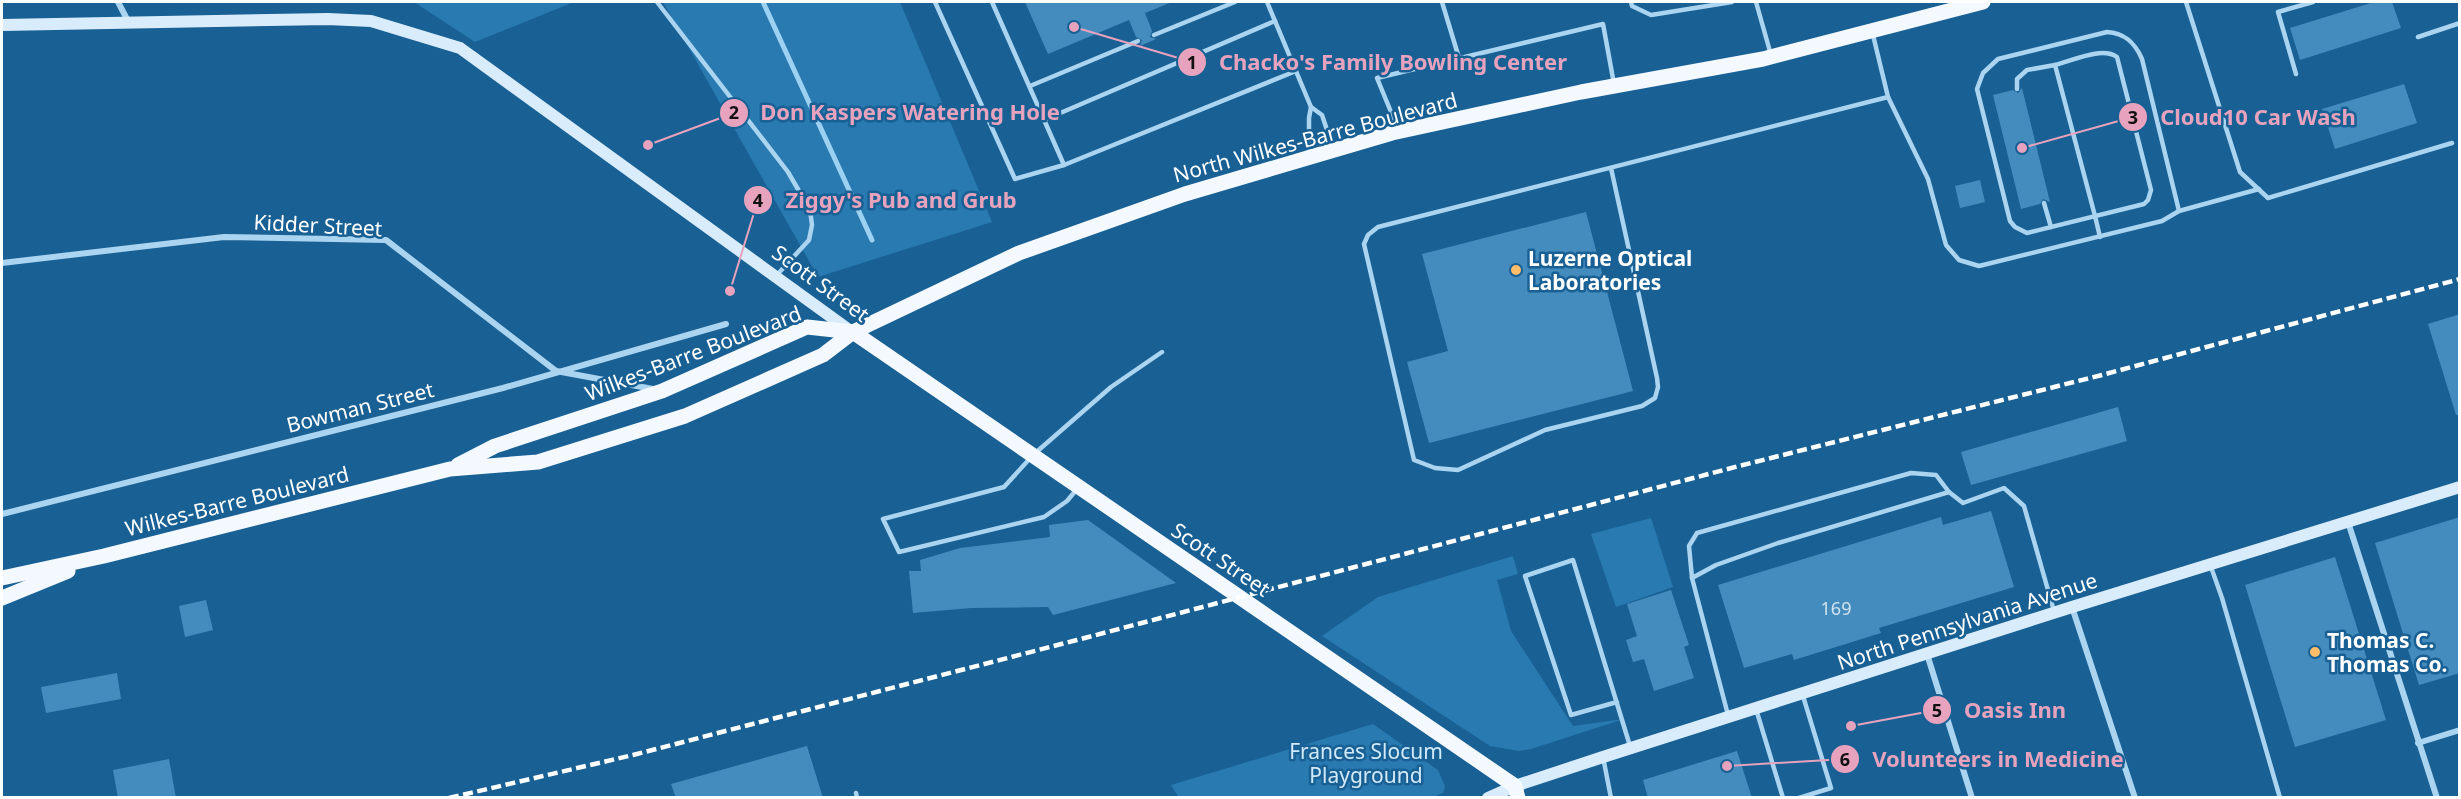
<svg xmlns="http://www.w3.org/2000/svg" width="2461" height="799" font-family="'Noto Sans',sans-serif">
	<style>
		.green { fill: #287ab1 }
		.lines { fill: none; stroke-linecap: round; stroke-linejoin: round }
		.stream { stroke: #9dd1f2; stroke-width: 5 }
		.building { fill: #458cbe }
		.lane { stroke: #aad4f0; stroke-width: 4.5 }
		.street { stroke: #aad4f0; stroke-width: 6 }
		.secondary { stroke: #d8ecfb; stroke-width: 12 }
		.primary { stroke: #f3f9ff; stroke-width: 15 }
		.rail { stroke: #fff; stroke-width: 4.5; stroke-dasharray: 10 4.5; stroke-linecap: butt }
		.poi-dot { fill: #ffbe69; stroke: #196094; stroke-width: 2 }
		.labels { text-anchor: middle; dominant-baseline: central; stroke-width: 5; stroke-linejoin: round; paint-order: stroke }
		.number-label { font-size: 18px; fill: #d0e2ef }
		.street-label { font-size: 21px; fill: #fff; stroke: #196094 }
		.poi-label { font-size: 21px; font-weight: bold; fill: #fff; stroke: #196094; text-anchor: start }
		.park-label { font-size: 21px; fill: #d1eafb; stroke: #196094 }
		.leader { fill: none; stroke: #e7a3bd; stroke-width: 2 }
		.callout-dot { fill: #e7a3bd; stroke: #196094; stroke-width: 2 }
		.mark-label { font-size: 18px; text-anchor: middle; font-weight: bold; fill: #111 }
		.callout-label { font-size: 22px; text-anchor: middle; font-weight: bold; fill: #e7a3bd; stroke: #196094; stroke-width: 5; stroke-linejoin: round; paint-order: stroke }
	</style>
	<rect width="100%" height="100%" fill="#196094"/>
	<g class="green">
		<path d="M414,2H574L475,42Z"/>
		<path d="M663,2H900L992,222L818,277Z"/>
		<path d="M1651,518L1673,587L1616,607L1591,534Z"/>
		<path d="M1513,556L1518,574L1497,580L1511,631L1573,726L1624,719L1531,749L1519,751L1490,746L1322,636L1378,597Z"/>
		<path d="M1373,724L1438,770L1445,786L1443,793L1430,798H1179L1171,785Z"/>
	</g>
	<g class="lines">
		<path class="stream" d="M763,2L872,240"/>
	</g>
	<g class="building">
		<path d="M1025,2H1172L1145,13L1152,31L1150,37L1156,39L1140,46L1142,40L1136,37L1129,20L1048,54Z"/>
		<path d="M2374,2H2392L2401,28L2300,60L2290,28Z"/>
		<path d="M2404,84L2417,123L2335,149L2322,109Z"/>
		<path d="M2022,88L2050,202L2043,199L2040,204L2021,209L1993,95L2013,90L2018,93Z"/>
		<path d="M1980,180L1985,202L1960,208L1955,186Z"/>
		<path d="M1586,212L1633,391L1429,443L1407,362L1448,351L1422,254Z"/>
		<path d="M2460,314V415H2456L2428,324Z"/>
		<path d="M2118,407L2127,441L1971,485L1961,452Z"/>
		<path d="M1991,511L2014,587L1879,628L1881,633L1794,660L1792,654L1744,668L1718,585L1941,517L1943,525Z"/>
		<path d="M2460,517V673L2419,685L2375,543Z"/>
		<path d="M1088,520L1176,583L1053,615L1048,607L971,608L913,613L909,571H921L920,560L960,548L1050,537L1049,525Z"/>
		<path d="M2335,557L2386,720L2295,747L2245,585Z"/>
		<path d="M1671,590L1689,645L1684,647L1694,678L1654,691L1644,659L1633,662L1626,640L1637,636L1627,604Z"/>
		<path d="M206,600L213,630L185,637L179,606Z"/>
		<path d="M117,673L121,699L46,713L41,687Z"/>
		<path d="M807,746L823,798H676L671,784Z"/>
		<path d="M1737,751L1752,798H1648L1643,780Z"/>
		<path d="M169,759L176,798H118L113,770Z"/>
	</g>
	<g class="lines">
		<g class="lane">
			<path d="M657,2L788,172L810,210L812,225L809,240L776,276"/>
			<path d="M935,2L1015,179L1064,165"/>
			<path d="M992,2L1064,165L1296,71"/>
			<path d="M1267,2L1311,107L1322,115L1333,148"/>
			<path d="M1442,2L1459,58"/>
			<path d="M1631,2L1632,6L1651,15L1732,2"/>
			<path d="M1756,2L1771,55"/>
			<path d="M2186,2L2240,172L2268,198L2452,143"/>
			<path d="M1154,35L1235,2"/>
			<path d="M2418,37L2460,23"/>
			<path d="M2296,74L2278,12L2313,2"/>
			<path d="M1030,86L1138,41"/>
			<path d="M2017,89V79L2027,70L2055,65"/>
			<path d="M1888,97L1928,179L1946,245L1959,260L1979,266L2162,221L2179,211L2259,189"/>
			<path d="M1044,120L1275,21"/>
			<path d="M1398,129L1377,78L1603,24L1614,84"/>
			<path d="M1309,155V118L1311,107"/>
			<path d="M1611,168L1657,378L1658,387L1655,398L1642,406L1545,430L1458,470L1435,468L1414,460L1364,244L1368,235L1378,227L1888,97L1873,35"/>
			<path d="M2044,203L2051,227"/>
			<path d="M2100,237L2095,216L2055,65C2072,61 2102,46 2117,57L2151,190L2148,200L2144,204L2027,233L2015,227L2010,221L1977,89L1983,73L1998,59L2107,32C2125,33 2135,43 2142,59L2179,211"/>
			<path d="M1077,489L1067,501L1044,517L899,552L883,519L1004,487L1033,455L1111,387L1162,352"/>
			<path d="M2211,567L2222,598L2280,798"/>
			<path d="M1692,578L1716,565L1778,543L1949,492"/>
			<path d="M1617,702L1571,715L1525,576L1573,560L1630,746"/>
			<path d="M1756,709L1783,798"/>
			<path d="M1728,715L1692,578L1689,546L1697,533L1911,473L1936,475L1949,492L1963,503L2004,488L2024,506L2054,611"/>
			<path d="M1603,757L1611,798"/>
			<path d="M856,793L857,798"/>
			<path d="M1799,798L1831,788L1803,696"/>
		</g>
		<g class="street">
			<path d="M118,2L128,21"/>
			<path d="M2,263L224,237L386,240L556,371L653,389"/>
			<path d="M2,514L503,388L726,324"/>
			<path d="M2348,522L2437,798"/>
			<path d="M2072,607L2135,798"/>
			<path d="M1927,654L1972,798"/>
			<path d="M2418,743L2460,730"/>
		</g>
		<g class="secondary">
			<path d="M2,25L328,19L371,21L460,48L852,332"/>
			<path d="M1488,798L1515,786L1603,757L2072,607L2460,487"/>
		</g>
		<g class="primary">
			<path d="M458,465L495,446L662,391L807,327L853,332L1515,786L1518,798"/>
			<path d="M2,578L104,556L450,469L538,462L685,416L823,355L853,332L1019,253L1185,194L1392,133L1581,92L1763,59L1983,2"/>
			<path d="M2,598L68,571"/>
		</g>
		<path class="rail" d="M449,798L633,755L1077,640L1739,466L2102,375L2460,279"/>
	</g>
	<g class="poi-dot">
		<circle cx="1516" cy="270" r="6"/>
		<circle cx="2315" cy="652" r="6"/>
	</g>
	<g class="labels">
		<g class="number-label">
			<text x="1836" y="608">169</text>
		</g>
		<g class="street-label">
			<text transform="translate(1315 137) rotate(-15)">North Wilkes-Barre Boulevard</text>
			<text transform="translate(318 225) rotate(3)">Kidder Street</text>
			<text transform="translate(821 283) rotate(36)">Scott Street</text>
			<text transform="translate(693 353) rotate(-21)">Wilkes-Barre Boulevard</text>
			<text transform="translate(360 407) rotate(-14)">Bowman Street</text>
			<text transform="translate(237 501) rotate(-14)">Wilkes-Barre Boulevard</text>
			<text transform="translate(1221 559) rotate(34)">Scott Street</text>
			<text transform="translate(1967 621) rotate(-18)">North Pennsylvania Avenue</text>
		</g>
		<g class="poi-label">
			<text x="1528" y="258">Luzerne Optical<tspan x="1528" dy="24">Laboratories</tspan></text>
			<text x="2327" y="640">Thomas C.<tspan x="2327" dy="24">Thomas Co.</tspan></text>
		</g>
		<g class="park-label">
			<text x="1366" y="751">Frances Slocum<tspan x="1366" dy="24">Playground</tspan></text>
		</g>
	</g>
	<path class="leader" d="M1074 27L1192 62M648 145L734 113M2022 148L2133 117M730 291L758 200M1851 726L1937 710M1727 766L1845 759"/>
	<g class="callout-dot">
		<circle cx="1074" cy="27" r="6"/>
		<circle cx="648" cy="145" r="6"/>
		<circle cx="2022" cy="148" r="6"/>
		<circle cx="730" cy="291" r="6"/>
		<circle cx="1851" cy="726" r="6"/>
		<circle cx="1727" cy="766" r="6"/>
		<circle cx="1192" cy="62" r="15"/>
		<circle cx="734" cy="113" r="15"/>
		<circle cx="2133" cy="117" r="15"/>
		<circle cx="758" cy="200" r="15"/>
		<circle cx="1937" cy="710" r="15"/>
		<circle cx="1845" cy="759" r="15"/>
	</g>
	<g class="mark-label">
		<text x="1192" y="69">1</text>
		<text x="734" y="119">2</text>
		<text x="2133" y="124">3</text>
		<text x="758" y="207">4</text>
		<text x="1937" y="717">5</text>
		<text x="1845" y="766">6</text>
	</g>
	<g class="callout-label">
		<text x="1393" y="70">Chacko's Family Bowling Center</text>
		<text x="910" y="120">Don Kaspers Watering Hole</text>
		<text x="2258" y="125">Cloud10 Car Wash</text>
		<text x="901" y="208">Ziggy's Pub and Grub</text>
		<text x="2015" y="718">Oasis Inn</text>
		<text x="1998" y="767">Volunteers in Medicine</text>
	</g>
	<rect width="2461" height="799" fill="none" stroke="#ffffff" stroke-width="6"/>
</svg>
